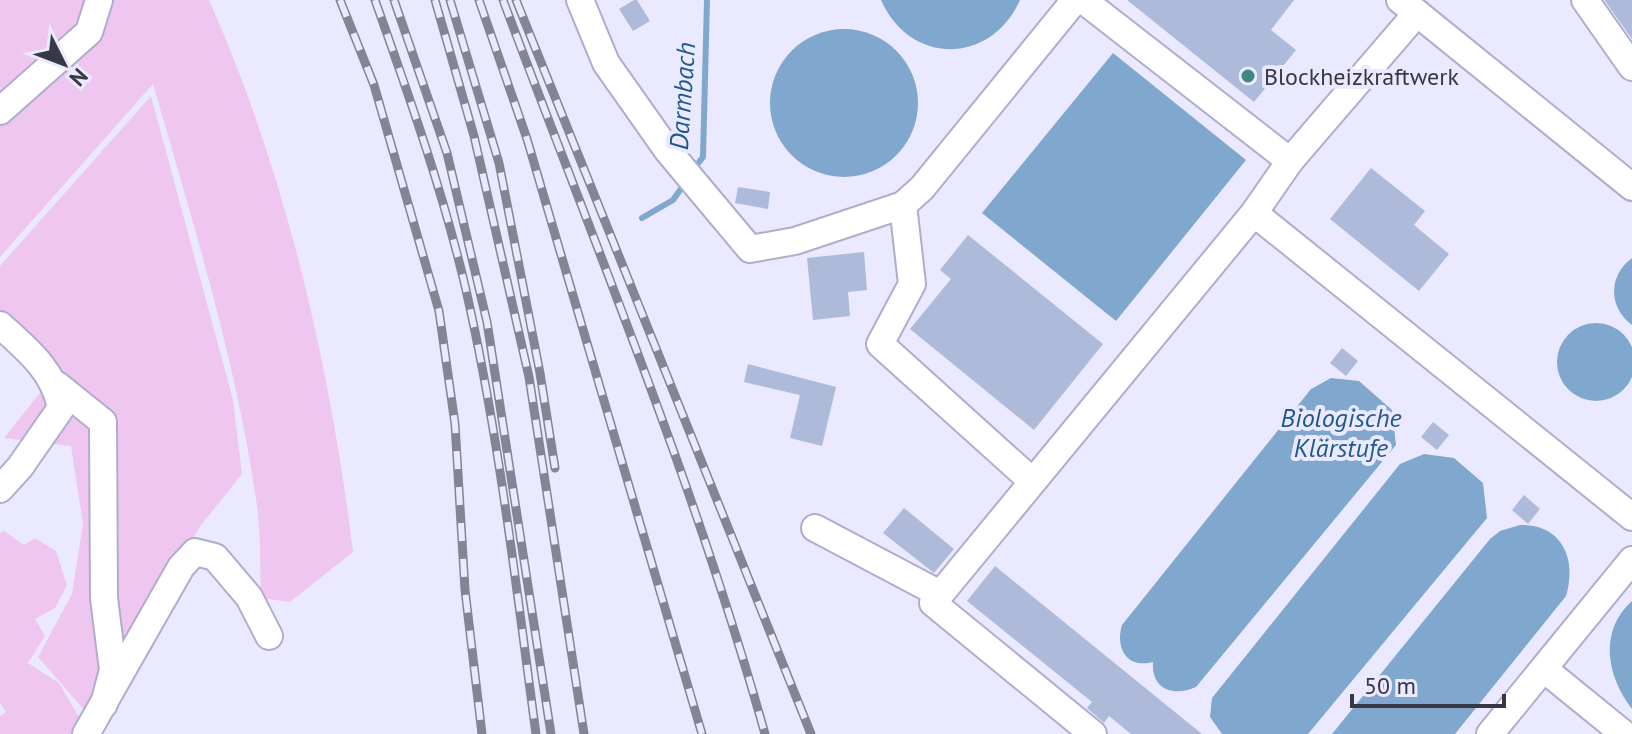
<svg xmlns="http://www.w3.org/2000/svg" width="1632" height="734" font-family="'PT Sans',sans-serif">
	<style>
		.green { fill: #eec6ef }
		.water { fill: #80a7ce }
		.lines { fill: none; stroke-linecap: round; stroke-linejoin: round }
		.stream { stroke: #80a7ce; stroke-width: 6 }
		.building { fill: #adbada }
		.minor-casing { stroke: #aeadcf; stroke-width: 30 }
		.minor { stroke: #fff; stroke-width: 26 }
		.rail-casing { stroke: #858495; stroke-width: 9 }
		.rail { stroke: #eae9ff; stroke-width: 6; stroke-dasharray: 18; stroke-linecap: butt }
		.poi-dot { fill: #408784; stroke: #eae9ff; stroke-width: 3 }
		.labels { text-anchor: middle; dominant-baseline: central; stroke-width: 8; stroke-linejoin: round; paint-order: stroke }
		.poi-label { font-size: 24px; fill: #383845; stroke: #eae9ff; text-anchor: start }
		.water-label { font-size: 26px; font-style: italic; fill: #1f598b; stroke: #eae9ff }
	</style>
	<rect width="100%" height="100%" fill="#eae9ff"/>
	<g class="green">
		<path d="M0,0H209C286,173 330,365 353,552L290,602L261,598C260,567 261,536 257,506C237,363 193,223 153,84L0,257Z"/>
		<path d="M151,96L233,400L242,474L201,525L87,713L38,657L72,594L83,524L71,446L4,438L40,393L45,353L0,316V266Z"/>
		<path d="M4,531L24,545L35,538L56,551L67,585L55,608L35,619L45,636L28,663L59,683L80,719L73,734H0V716L6,712L0,703V533Z"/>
	</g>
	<g class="water">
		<path d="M881,0H1020C991,65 910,66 881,0Z"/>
		<circle cx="844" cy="103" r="74"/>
		<path d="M1113,53L1246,160L1116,321L982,213Z"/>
		<path d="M1632,258V325C1608,307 1608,276 1632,258Z"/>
		<circle cx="1596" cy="362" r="39"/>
		<path d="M1331,378L1359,381L1392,410L1396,445L1196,687C1174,697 1151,690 1153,662C1127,669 1115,648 1122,625L1311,389Z"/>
		<path d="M1424,454L1454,458L1483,483L1487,518L1308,734H1222L1210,717L1212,698L1400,464Z"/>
		<path d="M1520,525C1562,524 1577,559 1566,596L1455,734H1332L1490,539L1500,531Z"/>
		<path d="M1632,601V709C1607,677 1598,631 1632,601Z"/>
	</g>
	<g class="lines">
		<g class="stream">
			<path d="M693,170L703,157L707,0"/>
			<path d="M642,218L673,200L685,183"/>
		</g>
	</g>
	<g class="building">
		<path d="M634,0H637L650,21L633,31L619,9Z"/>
		<path d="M1127,0H1294L1271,30L1296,50L1254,102Z"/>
		<path d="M1605,0H1632V39L1605,1Z"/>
		<path d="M1371,168L1425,211L1414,225L1449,254L1419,291L1330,219Z"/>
		<path d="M738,187L770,192L768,209L735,203Z"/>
		<path d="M968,235L1103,344L1034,430L910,329L951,279L940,270Z"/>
		<path d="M864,252L867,290L848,292L850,316L813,320L807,258Z"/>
		<path d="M1342,348L1358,361L1346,376L1330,363Z"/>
		<path d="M748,364L836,387L822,446L790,438L800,395L744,382Z"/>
		<path d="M1433,422L1449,435L1437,450L1421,437Z"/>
		<path d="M1524,495L1540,509L1528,524L1512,510Z"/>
		<path d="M904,508L954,549L934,573L883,533Z"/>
		<path d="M995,566L1202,734H1131L1109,716L1104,723L1087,708L1092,702L967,601Z"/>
	</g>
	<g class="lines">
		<g class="minor-casing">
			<g id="minor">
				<path d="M580,0L606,63L668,151L750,249L795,241L903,205L922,188L1075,0"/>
				<path d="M1083,0L1290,161"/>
				<path d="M1585,0L1632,67"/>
				<path d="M1417,13L1632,187"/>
				<path d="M0,111L89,32L99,0"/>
				<path d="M903,205L912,284L880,344L1032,481"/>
				<path d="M1254,213L1632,517"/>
				<path d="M0,325C28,350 54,371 61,408L20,467L0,489"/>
				<path d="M57,385L103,422L104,598L113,670L104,704"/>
				<path d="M815,528L940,594"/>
				<path d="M1544,669L1624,734"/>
				<path d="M86,734L181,567L195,552L215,557L249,597L269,636"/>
				<path d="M1093,734L933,603L1254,213L1290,161L1417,13L1400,0"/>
				<path d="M1490,734L1632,560"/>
			</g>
		</g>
		<use href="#minor" class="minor"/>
		<g class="rail-casing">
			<g id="rail">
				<path d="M340,0L374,85L439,311L455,424L465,590L482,734"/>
				<path d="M375,0C409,96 443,191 466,290C499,435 516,586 536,734"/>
				<path d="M394,0L447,153L487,322L551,734"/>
				<path d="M435,0L474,136L529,377L584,734"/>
				<path d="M450,0L499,163L540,373L555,468"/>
				<path d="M479,0L527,139L702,734"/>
				<path d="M503,0C594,243 695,484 765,734"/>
				<path d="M516,0L811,734"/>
			</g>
		</g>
		<use href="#rail" class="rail"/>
	</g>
	<circle class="poi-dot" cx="1248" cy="76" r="8"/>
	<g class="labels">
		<g class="poi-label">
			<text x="1264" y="76">Blockheizkraftwerk</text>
		</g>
		<g class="water-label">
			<text transform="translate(682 96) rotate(-86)">Darmbach</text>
			<text x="1341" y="417">Biologische<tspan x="1341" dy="30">Klärstufe</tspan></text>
		</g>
	</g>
	<g transform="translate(64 64) rotate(132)" stroke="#eae9ff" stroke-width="6" paint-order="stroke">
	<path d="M0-6L14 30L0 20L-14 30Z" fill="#383845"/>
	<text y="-12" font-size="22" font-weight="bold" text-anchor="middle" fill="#383845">N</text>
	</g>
	<path d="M1352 694v12h152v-12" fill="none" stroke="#383845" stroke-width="4"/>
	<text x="1364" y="694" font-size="24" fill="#383845" stroke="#eae9ff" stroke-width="6" paint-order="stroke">50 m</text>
</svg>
